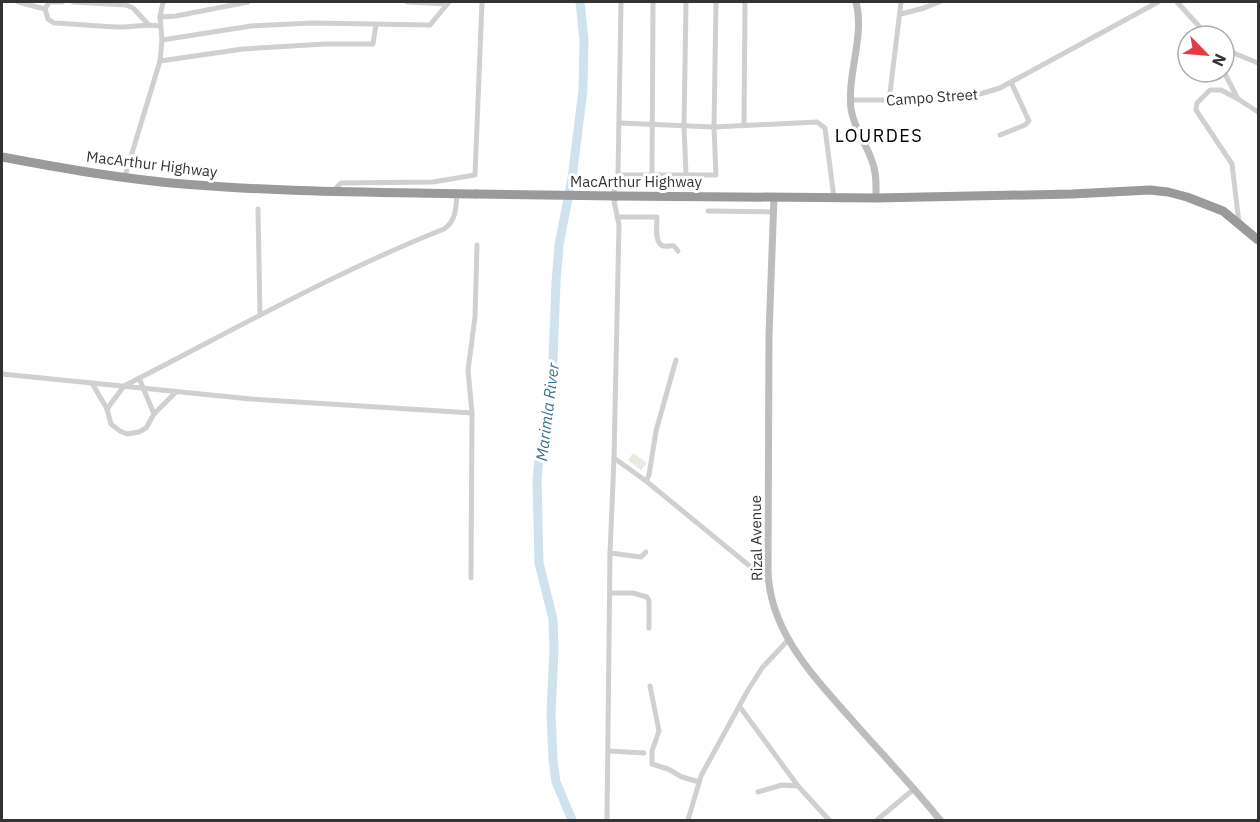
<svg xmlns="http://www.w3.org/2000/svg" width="1260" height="822" font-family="'IBM Plex Sans',sans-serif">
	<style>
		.green { fill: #e6ecdf }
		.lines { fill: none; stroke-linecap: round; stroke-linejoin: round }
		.river { stroke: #cfe2ee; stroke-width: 9 }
		.street { stroke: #d0d0d0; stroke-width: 5 }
		.secondary { stroke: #bdbdbd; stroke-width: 7 }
		.highway { stroke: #9a9a9a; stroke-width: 9 }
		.highway-bridge { stroke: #9a9a9a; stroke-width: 9 }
		.labels { text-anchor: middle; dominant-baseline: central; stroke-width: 6; stroke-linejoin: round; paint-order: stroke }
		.street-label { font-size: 15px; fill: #333; stroke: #fff }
		.water-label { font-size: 16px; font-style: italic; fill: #3f7597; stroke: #fff }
		.quarter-label { font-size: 18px; letter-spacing: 1.5px; fill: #000; stroke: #fff }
	</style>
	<rect width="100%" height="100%" fill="#fff"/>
	<path class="green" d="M633,453L647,463L641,470L628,460Z"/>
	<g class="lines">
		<path class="river" d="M572,820L556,782L553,759L551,713L554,650L553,619L539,563L537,481L539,458L549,410L552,383L556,283L559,245L572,178L583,90L584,40L580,2"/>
		<g class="street">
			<path d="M18,2L45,9"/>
			<path d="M48,2H62"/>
			<path d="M49,2L45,9L48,19L54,23C75,24 96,26 117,27C133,28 145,23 160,26"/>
			<path d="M73,2L126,5L133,8L147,23"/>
			<path d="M407,2L447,4"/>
			<path d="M1177,2L1208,36"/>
			<path d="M901,14L924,8L939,2"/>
			<path d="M160,17L176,16L248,2"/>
			<path d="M162,40L251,26L312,23L430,25L449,2"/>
			<path d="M1224,49L1258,63"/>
			<path d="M160,61L243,49L325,44H373L376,24"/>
			<path d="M1224,72L1238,99L1258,112"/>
			<path d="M1238,99L1221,90H1210L1197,103L1196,110L1232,164L1239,223"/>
			<path d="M851,100H906L944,94H980L1000,88L1158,2"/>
			<path d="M889,101L901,2"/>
			<path d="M619,123L714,127L817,122L825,128L834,198"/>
			<path d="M744,126L745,2"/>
			<path d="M1000,135L1025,125L1029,121L1011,82"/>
			<path d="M652,174L653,2"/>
			<path d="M686,174L684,126L686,2"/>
			<path d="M618,175H716L714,127L716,2"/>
			<path d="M125,176L160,61L162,40L160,17L163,2"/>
			<path d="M332,192L341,183L433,182L475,175L482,2"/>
			<path d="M258,209L260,315"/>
			<path d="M708,211L774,212"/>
			<path d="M617,217H657C657,225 654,245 664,246C667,247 671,245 674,246L678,251"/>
			<path d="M2,374L251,399L472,413"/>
			<path d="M139,378L154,414"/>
			<path d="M92,383L107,409L111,424L120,431L127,434L139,432L146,428L154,414L176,392"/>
			<path d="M107,409L124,386C230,332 333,273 444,229C456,221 456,208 457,194"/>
			<path d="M614,458L646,481L768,581"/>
			<path d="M646,481L649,475L656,431L676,360"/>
			<path d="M610,553L641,557L646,552"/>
			<path d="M471,578L472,413L468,370L475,317L477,245"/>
			<path d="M610,593H633L647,597L649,601V628"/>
			<path d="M650,686L659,731L652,751V764L668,769L682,777L699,782"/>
			<path d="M740,707L798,786L829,820"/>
			<path d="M609,751L644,753"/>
			<path d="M758,792L782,785L798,786"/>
			<path d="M607,820L610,553L614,458L619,225C615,203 610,197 618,175L621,2"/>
			<path d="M688,820L701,776L748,690L762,668L789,639"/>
			<path d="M877,820L914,789"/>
		</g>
		<g class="secondary">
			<path d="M856,2C865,36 847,73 851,109C854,129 866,143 872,161C877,173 876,186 876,198"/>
			<path d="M774,197L769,335L768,570C769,631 814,677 852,720C881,753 912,785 940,820"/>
		</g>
		<g class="highway">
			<path d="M2,157C61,168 122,179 183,184C280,192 378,192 476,194"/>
			<path d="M616,196L876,198L1072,194L1150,190L1168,192L1187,197L1223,211L1258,240"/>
		</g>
		<path class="highway-bridge" d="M476,194L616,196"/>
	</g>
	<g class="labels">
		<g class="street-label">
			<text transform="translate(932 97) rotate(-4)">Campo Street</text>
			<text transform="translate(152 164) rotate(7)">MacArthur Highway</text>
			<text x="636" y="181">MacArthur Highway</text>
			<text transform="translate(756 538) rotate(-91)">Rizal Avenue</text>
		</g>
		<g class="water-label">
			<text transform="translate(547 412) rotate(-83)">Marimla River</text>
		</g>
		<g class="quarter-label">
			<text x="879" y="135">LOURDES</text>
		</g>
	</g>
	<rect width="1260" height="822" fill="none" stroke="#333333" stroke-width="6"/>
	<g transform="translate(1206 54) rotate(115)"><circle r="28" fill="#ffffff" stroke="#adadad" stroke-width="1.5"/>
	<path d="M0-4.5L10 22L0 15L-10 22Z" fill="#e63946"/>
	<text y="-9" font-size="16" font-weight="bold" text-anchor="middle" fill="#333333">N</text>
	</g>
</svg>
